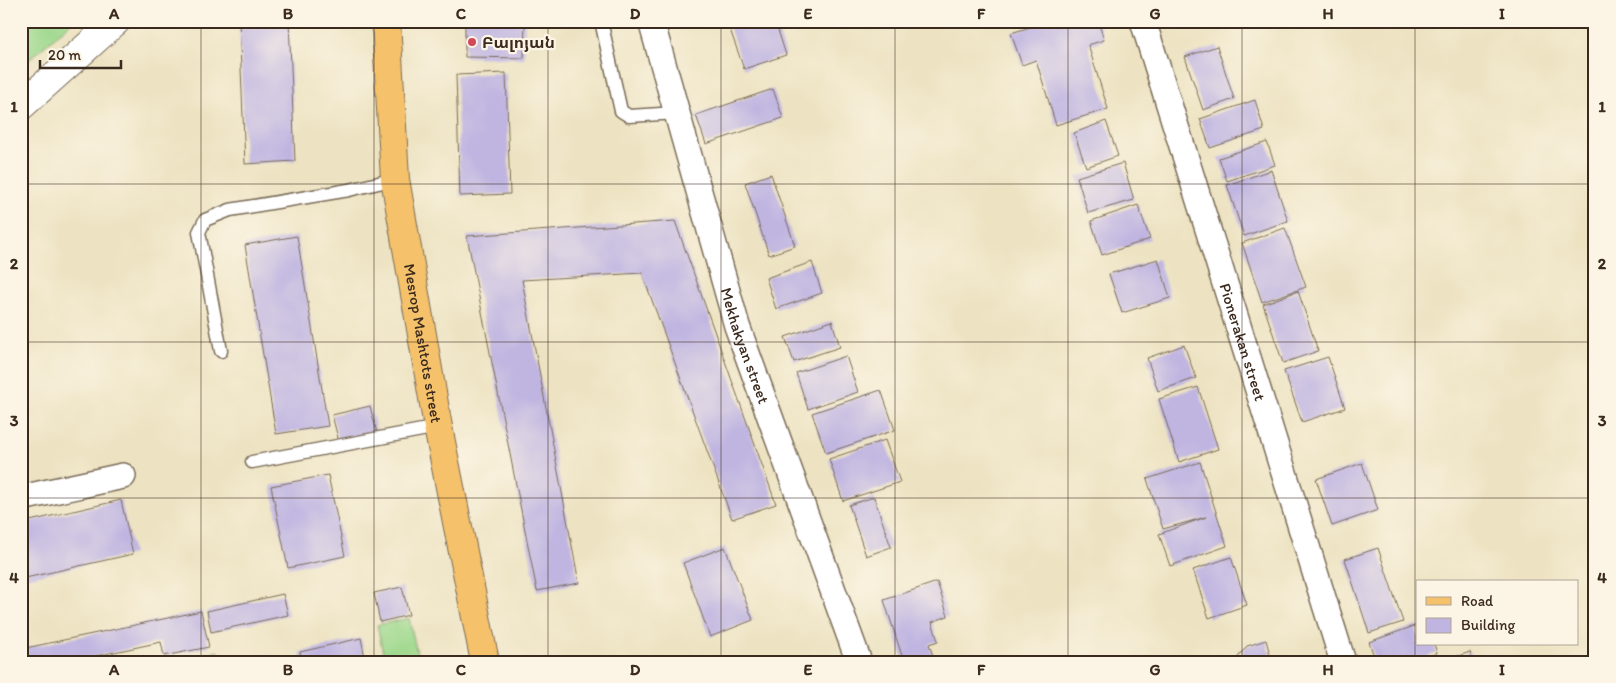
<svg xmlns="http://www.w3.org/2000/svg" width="1616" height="683" font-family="Itim,'Noto Sans Armenian',sans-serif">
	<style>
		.green { fill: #9dd88c; stroke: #6c8155 }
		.building { fill: #c0b5e1 }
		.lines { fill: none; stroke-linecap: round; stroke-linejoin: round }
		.service-casing { stroke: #796b57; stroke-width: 15 }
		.minor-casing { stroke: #796b57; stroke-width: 28 }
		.tertiary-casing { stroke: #796b57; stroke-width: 30 }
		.primary-casing { stroke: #796b57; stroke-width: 30 }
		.service { stroke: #fff; stroke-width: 12 }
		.minor { stroke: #fff; stroke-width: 25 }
		.tertiary { stroke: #fff; stroke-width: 28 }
		.primary { stroke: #f5c16b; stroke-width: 28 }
		.grid { fill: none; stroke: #3b2a1e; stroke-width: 1; stroke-opacity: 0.55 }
		.poi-dot { fill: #d1495b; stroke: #fcf5e5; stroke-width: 2 }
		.labels { text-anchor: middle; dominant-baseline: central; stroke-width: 4.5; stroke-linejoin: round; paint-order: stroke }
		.poi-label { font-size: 16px; font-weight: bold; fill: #3b2a1e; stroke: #fcf5e5; text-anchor: start }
		.street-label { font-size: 16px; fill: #3b2a1e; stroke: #fcf5e5 }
		.neatline { fill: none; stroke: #3b2a1e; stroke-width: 2 }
		.grid-label { font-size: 16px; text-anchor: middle; font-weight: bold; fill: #3b2a1e }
	</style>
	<rect width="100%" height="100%" fill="#fcf5e5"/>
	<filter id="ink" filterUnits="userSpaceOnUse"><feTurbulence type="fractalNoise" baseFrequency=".02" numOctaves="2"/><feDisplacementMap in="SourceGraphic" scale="10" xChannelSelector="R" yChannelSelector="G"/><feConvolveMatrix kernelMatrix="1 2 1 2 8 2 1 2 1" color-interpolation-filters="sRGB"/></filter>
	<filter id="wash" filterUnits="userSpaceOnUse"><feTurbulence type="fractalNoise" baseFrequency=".0096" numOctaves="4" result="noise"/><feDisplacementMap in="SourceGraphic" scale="20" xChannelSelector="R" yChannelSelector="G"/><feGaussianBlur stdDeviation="1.12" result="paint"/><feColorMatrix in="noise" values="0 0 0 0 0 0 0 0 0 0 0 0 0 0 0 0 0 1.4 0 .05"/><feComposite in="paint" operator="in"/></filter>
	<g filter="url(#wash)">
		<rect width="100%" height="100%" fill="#ede3c2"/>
		<g class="green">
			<path d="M21,21H73L21,67Z"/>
			<path d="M409,618L419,662H400V660L385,662L377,625Z"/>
			<path d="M218,651L220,661L242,656L243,662H171Z"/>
		</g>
		<g id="blocks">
			<g class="building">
				<path d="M239,21H289L295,161L245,164Z"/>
				<path d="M465,21H525L524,58L465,57Z"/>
				<path d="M688,21H704V22L690,26Z"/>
				<path d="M727,21H775L786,55L744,69Z"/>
				<path d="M1049,21H1098L1104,40L1088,45L1108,109L1056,125L1036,60L1022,65L1011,33Z"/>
				<path d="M1176,21H1201V22L1179,29Z"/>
				<path d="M1217,46L1234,99L1203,110L1185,57Z"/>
				<path d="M506,73L510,194L460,196L456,75Z"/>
				<path d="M773,89L783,118L706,144L696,115Z"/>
				<path d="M1255,100L1264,130L1210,148L1200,119Z"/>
				<path d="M1106,121L1118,156L1086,167L1074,133Z"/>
				<path d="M1267,142L1275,165L1227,181L1219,158Z"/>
				<path d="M1123,163L1134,200L1088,213L1077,177Z"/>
				<path d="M1271,170L1288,221L1244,236L1227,185Z"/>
				<path d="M771,174L795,246L769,255L745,183Z"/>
				<path d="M1138,205L1150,239L1102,255L1091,221Z"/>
				<path d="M675,221L776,504L732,519L642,273L522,280L579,583L537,591L467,236Z"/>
				<path d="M1285,228L1306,287L1262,302L1242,243Z"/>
				<path d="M297,236L328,426L276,434L245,245Z"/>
				<path d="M1158,259L1170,298L1122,313L1109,274Z"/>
				<path d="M812,262L822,293L776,309L766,278Z"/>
				<path d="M1298,291L1318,351L1283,363L1263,304Z"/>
				<path d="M832,321L840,347L794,362L785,337Z"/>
				<path d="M1184,345L1196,378L1158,391L1147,358Z"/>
				<path d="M846,356L858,392L808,409L796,373Z"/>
				<path d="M1328,357L1345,408L1302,422L1284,371Z"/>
				<path d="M1198,387L1218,449L1179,462L1159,399Z"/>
				<path d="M881,390L895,430L826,453L812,413Z"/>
				<path d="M370,406L377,433L339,442L332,415Z"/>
				<path d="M885,440L900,482L843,501L829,459Z"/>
				<path d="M1200,462L1227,546L1170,566L1159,534L1206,517L1163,529L1147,479Z"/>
				<path d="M1362,463L1378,510L1332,526L1316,479Z"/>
				<path d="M328,475L345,556L288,568L271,486Z"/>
				<path d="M874,497L891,547L866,556L849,505Z"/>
				<path d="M121,500L133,554L21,579V523Z"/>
				<path d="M725,547L753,620L710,637L683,563Z"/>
				<path d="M1378,548L1403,622L1369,633L1345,559Z"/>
				<path d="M1231,557L1247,605L1209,618L1193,570Z"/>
				<path d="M937,582L948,616L932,622L938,641L929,644L935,662H904L884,600Z"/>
				<path d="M402,587L409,615L380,622L374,593Z"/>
				<path d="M283,594L288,615L211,632L207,611Z"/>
				<path d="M201,611L209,647L164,656L161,642L68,662H22L21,649Z"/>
				<path d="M1417,625V644H1434L1437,653L1413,662H1376L1369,642Z"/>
				<path d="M361,638L366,662H302L300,652Z"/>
				<path d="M1266,640L1272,662H1234L1247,646Z"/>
				<path d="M1470,652L1473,662H1443V661Z"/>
			</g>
		</g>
	</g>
	<g filter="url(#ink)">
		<use href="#blocks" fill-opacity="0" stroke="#796b57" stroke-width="1"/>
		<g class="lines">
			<g class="service-casing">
				<g id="service">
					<path d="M601,21L621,111L629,116L677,113"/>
					<path d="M221,351L199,232L205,220L230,210L349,190L395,179"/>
					<path d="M252,462L438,427"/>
				</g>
			</g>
			<g class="minor-casing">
				<g id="minor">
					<path id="s1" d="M651,21L737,326L859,662"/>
					<path id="s2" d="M1143,21L1343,662"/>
					<path d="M21,498L123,476"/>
				</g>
			</g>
			<g class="tertiary-casing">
				<path id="tertiary" d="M21,106L116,21"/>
			</g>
			<g class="primary-casing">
				<g id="primary">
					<path id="s3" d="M386,21L395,179L438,427L485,662"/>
				</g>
			</g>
			<use href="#service" class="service"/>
			<use href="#minor" class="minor"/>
			<use href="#tertiary" class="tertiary"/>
			<use href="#primary" class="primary"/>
		</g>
	</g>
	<path class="grid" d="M201,21V662M374,21V662M548,21V662M721,21V662M895,21V662M1068,21V662M1242,21V662M1415,21V662M21,184H1595M21,342H1595M21,498H1595"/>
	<circle class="poi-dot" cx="472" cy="42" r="5"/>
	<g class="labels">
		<g class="poi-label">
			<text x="482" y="42">Բալոյան</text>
		</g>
		<g class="street-label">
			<text stroke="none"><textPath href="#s2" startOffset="336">Pionerakan street</textPath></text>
			<text stroke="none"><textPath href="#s3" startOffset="325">Mesrop Mashtots street</textPath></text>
			<text stroke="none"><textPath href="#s1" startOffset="338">Mekhakyan street</textPath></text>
		</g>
	</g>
	<rect width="1616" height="683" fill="none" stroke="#fcf5e5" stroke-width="55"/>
	<rect x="1416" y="580" width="162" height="65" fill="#fcf5e5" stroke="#afa495"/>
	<rect x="1426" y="597" width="25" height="8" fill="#f5c16b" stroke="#afa495"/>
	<text x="1461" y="606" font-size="15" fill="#3b2a1e">Road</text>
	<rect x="1426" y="618" width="25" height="15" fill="#c0b5e1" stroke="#afa495"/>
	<text x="1461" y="630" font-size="15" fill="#3b2a1e">Building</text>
	<path d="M40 60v8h81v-8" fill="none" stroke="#3b2a1e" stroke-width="2.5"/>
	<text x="48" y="60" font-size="15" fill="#3b2a1e" stroke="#fcf5e5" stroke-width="4" paint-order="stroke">20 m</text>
	<rect x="28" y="28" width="1560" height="628" class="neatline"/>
	<g class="grid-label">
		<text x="114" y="19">A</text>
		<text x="288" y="19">B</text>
		<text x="461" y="19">C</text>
		<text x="635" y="19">D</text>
		<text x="808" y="19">E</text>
		<text x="981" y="19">F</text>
		<text x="1155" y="19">G</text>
		<text x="1328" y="19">H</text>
		<text x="1502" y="19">I</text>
		<text x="14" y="112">1</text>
		<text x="1602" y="112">1</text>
		<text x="14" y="269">2</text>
		<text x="1602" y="269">2</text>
		<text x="14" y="426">3</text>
		<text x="1602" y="426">3</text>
		<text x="14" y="583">4</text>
		<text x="1602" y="583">4</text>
		<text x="114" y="675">A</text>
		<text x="288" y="675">B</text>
		<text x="461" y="675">C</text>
		<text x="635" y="675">D</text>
		<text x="808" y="675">E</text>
		<text x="981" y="675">F</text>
		<text x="1155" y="675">G</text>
		<text x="1328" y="675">H</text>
		<text x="1502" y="675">I</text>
	</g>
</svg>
